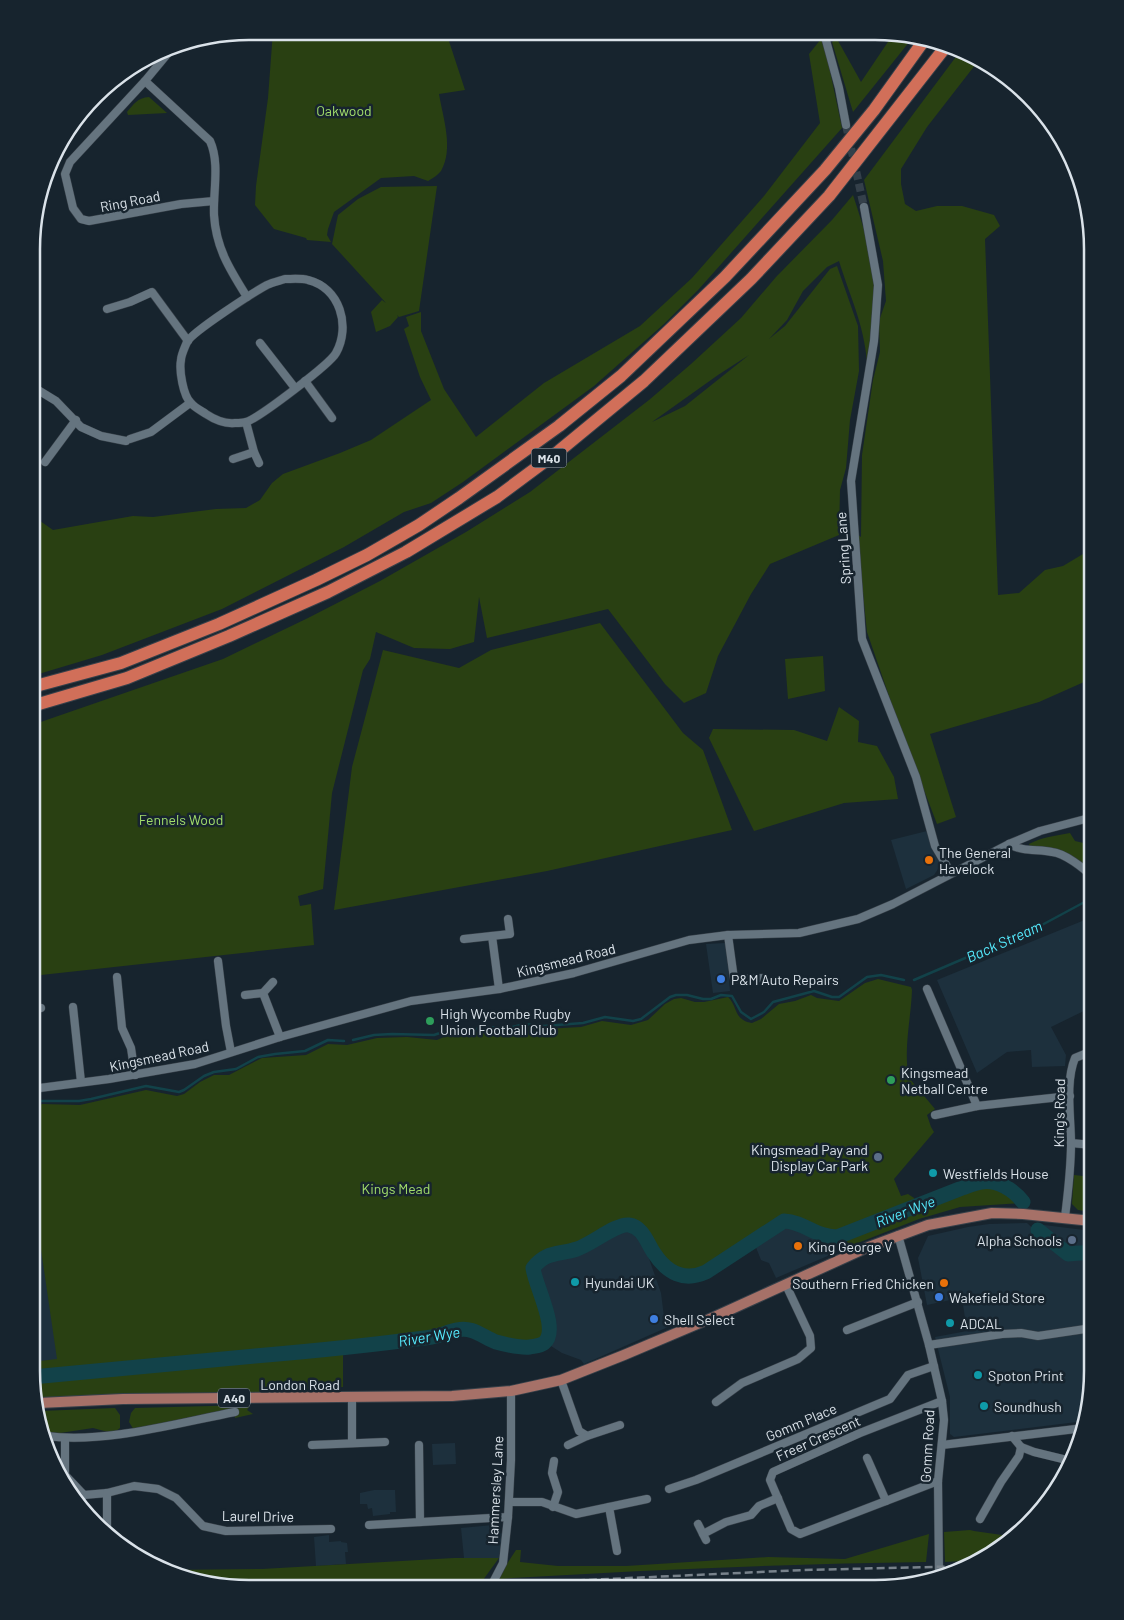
<svg xmlns="http://www.w3.org/2000/svg" width="1124" height="1620" font-family="Barlow,sans-serif">
	<style>
		.built { fill: #1d303d }
		.green { fill: #294012; fill-rule: evenodd }
		.lines { fill: none; stroke-linecap: round; stroke-linejoin: round }
		.stream { stroke: #124249; stroke-width: 2.5 }
		.river { stroke: #124249; stroke-width: 15 }
		.minor-tunnel { stroke: #34404a; stroke-width: 8; stroke-dasharray: 8 4; stroke-linecap: butt }
		.minor-casing { stroke: #374049; stroke-width: 9 }
		.major-casing { stroke: #374049; stroke-width: 12 }
		.highway-casing { stroke: #374049; stroke-width: 14 }
		.minor { stroke: #65747f; stroke-width: 8 }
		.major { stroke: #a67168; stroke-width: 10 }
		.highway { stroke: #d16f59; stroke-width: 12 }
		.rail { stroke: #78828b; stroke-width: 2.5; stroke-dasharray: 8 4; stroke-linecap: butt }
		.food-dot { fill: #e8710a; stroke: #17242e; stroke-width: 2 }
		.shop-dot { fill: #3f7fe0; stroke: #17242e; stroke-width: 2 }
		.leisure-dot { fill: #2e9e5b; stroke: #17242e; stroke-width: 2 }
		.service-dot { fill: #5c6f8a; stroke: #17242e; stroke-width: 2 }
		.culture-dot { fill: #0f9aa8; stroke: #17242e; stroke-width: 2 }
		.labels { text-anchor: middle; dominant-baseline: central; stroke-width: 5; stroke-linejoin: round; paint-order: stroke }
		.shield { fill: #17242e; stroke: #a0a9b1; stroke-width: 1 }
		.shield-label { font-size: 12px; font-weight: bold; fill: #dae2e9 }
		.park-label { font-size: 14px; fill: #a2de6b; stroke: #17242e }
		.street-label { font-size: 14px; fill: #dae2e9; stroke: #17242e }
		.poi-label { font-size: 14px; fill: #dae2e9; stroke: #17242e; text-anchor: start }
		.water-label { font-size: 15px; font-style: italic; fill: #56ebfe; stroke: #17242e }
		.rim { fill: none; stroke: #dae2e9; stroke-width: 2.5 }
	</style>
	<rect width="100%" height="100%" fill="#17242e"/>
	<g class="built">
		<path d="M927,831L939,854L940,866L934,875L906,889L891,840Z"/>
		<path d="M1092,917V1007L1051,1027L1066,1055L1065,1066L1032,1067L1031,1050L1007,1052L977,1073L937,980Z"/>
		<path d="M726,943L730,991L713,993L706,944Z"/>
		<path d="M32,1188L58,1360L31,1362Z"/>
		<path d="M1027,1223L1063,1256L1092,1254V1386L1085,1421L954,1437L950,1434V1397L935,1337L967,1331L962,1298H957L955,1295V1299L927,1305L918,1258L928,1236L968,1227L989,1224Z"/>
		<path d="M1036,1224L1092,1231V1250L1071,1251L1063,1247Z"/>
		<path d="M789,1226L806,1231L816,1240L837,1252L776,1278L769,1263L761,1260L755,1245L773,1232Z"/>
		<path d="M624,1230L629,1231L636,1236L646,1250L661,1293L664,1317L668,1327L584,1364L581,1360L562,1353L551,1346L555,1338L553,1318L539,1276L540,1271L545,1264L589,1250L613,1235Z"/>
		<path d="M455,1443L456,1464L433,1465L432,1444Z"/>
		<path d="M374,1490H395L396,1512H390V1514L373,1516L372,1508L368,1509L367,1504H360V1493Z"/>
		<path d="M493,1525L502,1534L499,1558H464L461,1528Z"/>
		<path d="M329,1535V1542L341,1541V1542L347,1543L348,1552H345L346,1564L316,1566L314,1537Z"/>
	</g>
	<g class="green">
		<path d="M273,31L446,32L465,90L439,94C443,118 454,149 441,171C438,175 433,178 428,181L414,176L381,178L334,212L328,229L327,235L331,242L307,240L306,238L274,229L255,205L256,186L268,98Z"/>
		<path d="M894,33H904L914,36L853,112L832,42L837,39L861,82Z"/>
		<path d="M821,39L827,57L842,128L699,289L664,324L594,386L463,482L431,503L404,512L344,547L222,609L102,655L32,676L33,516L53,530L133,516L153,517L216,509L246,508L260,500L272,483L283,474L340,453L371,440L431,400L420,377L404,329L409,326L406,317L421,312V331L444,389L476,437L544,383L640,326L692,278L764,196L820,123L809,54Z"/>
		<path d="M961,50L979,60L927,127L901,169V184L905,204L916,211L937,206H962L994,215L1000,226L985,239L998,595L1019,593L1045,570L1063,566L1093,548V678L1039,702L930,734L956,817L937,824L898,722L867,632L857,534L861,537L862,455L873,380L880,352L879,321L886,301L883,261L864,180Z"/>
		<path d="M149,97L167,113L128,115L127,112C134,104 137,98 149,97Z"/>
		<path d="M437,186L419,311L399,317L397,315L398,317L390,326L376,332L371,312L382,300L386,303L332,244L338,215L358,199L381,187Z"/>
		<path d="M853,195C863,225 873,257 875,289C876,314 872,338 867,362C864,324 850,297 839,261L827,267L803,291L787,320L769,339L785,326L830,269L837,266L858,326L859,371L850,420L846,468L840,490L839,535L770,564L751,594L718,656L706,693L684,703L665,684L608,609L487,638L479,597L474,642L450,649L414,648L376,632L370,659L363,670L332,793L323,889L298,896L300,906L311,904L314,945L32,976V725L223,659L308,618L380,581L466,532L530,492L649,400L691,364L741,318L776,277L832,220ZM749,355L685,406L652,422L718,375Z"/>
		<path d="M600,623L683,733L703,750L732,830L547,871L334,910L352,767L383,650L459,668L491,650Z"/>
		<path d="M823,656L825,691L788,699L785,659Z"/>
		<path d="M839,707L859,721L858,742L877,746L894,777L898,799L844,803L754,831L709,738L713,729L794,730L827,741Z"/>
		<path d="M1070,833L1075,841L1092,845V869C1072,857 1054,847 1030,847L1029,844C1042,837 1055,836 1070,833Z"/>
		<path d="M878,979L911,987L912,990C911,1019 903,1050 909,1078L935,1109L927,1115L931,1127L934,1132L894,1179L901,1196L908,1194L914,1198L915,1202C896,1208 846,1235 830,1234C811,1233 801,1213 781,1219C756,1228 712,1276 691,1274C681,1274 666,1263 659,1255C649,1244 645,1222 625,1223C613,1223 603,1235 592,1240C582,1245 571,1249 560,1252C552,1253 545,1254 538,1257C523,1278 536,1286 542,1307C545,1316 546,1326 547,1335L542,1343C524,1348 506,1343 488,1336C481,1333 474,1327 466,1326C454,1323 436,1332 424,1336L32,1374L31,1362L57,1359L32,1188V1112L42,1104L80,1105L146,1090L177,1096L184,1094L200,1082L214,1075H229L262,1058L306,1055L328,1044L347,1045L377,1038L407,1037L437,1040L446,1036L491,1030L503,1033L514,1032L524,1027L544,1029L581,1027L602,1021L631,1025L648,1020L665,1004L674,999L681,998L695,1002H704L728,997C738,1006 733,1020 752,1023L761,1019L779,1004L795,1001L811,995L817,998L839,1001L865,983Z"/>
		<path d="M1074,1175L1092,1177V1212L1078,1210L1072,1204Z"/>
		<path d="M987,1183L1017,1194L1023,1203L960,1207L919,1219L850,1246L844,1237L880,1225L923,1205Z"/>
		<path d="M343,1353V1387L264,1392L37,1398L34,1383Z"/>
		<path d="M248,1405L249,1407L247,1410L253,1414L235,1418V1411L134,1430L129,1422L131,1413L135,1408Z"/>
		<path d="M115,1408L120,1415V1428L116,1431L108,1432L93,1428L60,1433L45,1432L40,1411Z"/>
		<path d="M970,1530L974,1531L1016,1537L981,1560L945,1562L944,1532Z"/>
		<path d="M929,1534L926,1562C783,1564 639,1570 497,1579L516,1550H521L520,1562L558,1566H626L768,1557L845,1559Z"/>
		<path d="M454,1558H499L483,1580H375L219,1587L162,1570L262,1569Z"/>
		<path d="M915,1579L875,1589L632,1588Z"/>
	</g>
	<g class="lines">
		<g class="stream">
			<path d="M914,980L1040,926L1092,898"/>
			<path d="M353,1040L374,1035L392,1034L434,1035L449,1030L467,1031L486,1027L509,1028L524,1024L544,1026L583,1023L605,1017L633,1021L641,1019L670,997L676,995H687L703,999H711L721,995L732,996L741,1012L751,1019L764,1012L773,1002L814,991L832,997H839L867,977L881,975L904,980"/>
			<path d="M32,1106L38,1101H79L91,1099L146,1086L179,1092L184,1090L204,1076L214,1072L236,1069L258,1057L275,1054L305,1051L328,1040L344,1041"/>
		</g>
		<g class="river">
			<path d="M1038,1230L1068,1254L1092,1252"/>
			<path d="M32,1377C107,1370 181,1363 255,1356C314,1351 373,1345 432,1337C441,1336 449,1331 457,1330C472,1326 483,1337 496,1342C507,1345 519,1348 530,1347C535,1346 540,1346 544,1343C560,1330 535,1286 533,1268C546,1251 558,1255 577,1249C592,1244 617,1223 629,1225C643,1227 647,1243 654,1253C667,1273 684,1282 706,1272L784,1221C805,1222 815,1237 837,1237L962,1188C968,1186 975,1183 981,1182C997,1179 1014,1190 1023,1202"/>
		</g>
		<path class="minor-tunnel" d="M846,125L864,207"/>
		<g class="minor-casing">
			<g id="minor">
				<path d="M824,33L839,88L846,125"/>
				<path d="M174,46L145,81L70,162L65,174L73,208L81,219L89,221L181,204L214,201"/>
				<path d="M145,81L210,141C220,163 213,191 214,215C216,248 230,270 247,297"/>
				<path d="M864,207L878,285L874,341L851,481L862,639L916,777L935,846L951,873"/>
				<path d="M285,279C292,279 301,278 308,280C340,288 351,326 336,353C330,364 259,418 246,422C243,423 238,423 235,423C224,424 215,420 206,414C202,411 195,408 191,403C183,396 179,370 181,360C181,355 185,347 187,342C192,332 254,292 267,285C273,282 279,281 285,279Z"/>
				<path d="M107,309L130,302L152,292L188,341"/>
				<path d="M260,343L295,388"/>
				<path d="M305,381L332,418"/>
				<path d="M33,389L38,390L56,401L81,427L101,436L126,441"/>
				<path d="M246,422L254,452L259,463"/>
				<path d="M130,439L151,432L190,403"/>
				<path d="M233,459L254,452"/>
				<path d="M45,462L76,420"/>
				<path d="M1009,844C1023,852 1037,849 1052,852C1064,853 1084,868 1092,877"/>
				<path d="M728,935L734,979L764,978"/>
				<path d="M492,936L499,989"/>
				<path d="M464,939L510,934L508,919"/>
				<path d="M218,961L226,1026L231,1052"/>
				<path d="M117,977L122,1028L131,1048L135,1075"/>
				<path d="M273,982L263,993L280,1037"/>
				<path d="M927,989L977,1106"/>
				<path d="M245,995L263,993"/>
				<path d="M73,1007L81,1082"/>
				<path d="M32,1009L41,1008"/>
				<path d="M32,1089L109,1079L195,1064L280,1037L411,1001L499,989L574,973L689,940L728,935L799,933L858,919L893,904L1009,844L1040,831L1093,817"/>
				<path d="M935,1115L977,1106L1070,1096"/>
				<path d="M1071,1143L1092,1145"/>
				<path d="M1065,1217C1068,1193 1071,1168 1071,1143C1071,1118 1065,1082 1075,1058L1092,1051"/>
				<path d="M898,1235L929,1345L942,1401L944,1420L938,1481L939,1574"/>
				<path d="M847,1330L918,1302"/>
				<path d="M929,1345L1002,1334L1021,1333L1038,1336L1092,1328"/>
				<path d="M561,1380L579,1431L587,1436L620,1425"/>
				<path d="M716,1402L742,1383L798,1359L811,1348L810,1336L786,1285"/>
				<path d="M46,1436C105,1444 177,1423 235,1412"/>
				<path d="M1012,1436L1021,1447L1034,1452L1071,1461"/>
				<path d="M65,1439V1475L84,1495L107,1493L134,1486L158,1489L176,1498L203,1526L226,1531L331,1529"/>
				<path d="M352,1443V1397"/>
				<path d="M312,1445L385,1442"/>
				<path d="M419,1445L420,1522"/>
				<path d="M568,1445L587,1436"/>
				<path d="M942,1445L1084,1428"/>
				<path d="M867,1458L886,1501"/>
				<path d="M938,1481L800,1534L791,1529L770,1480L773,1472L860,1433L942,1401"/>
				<path d="M669,1489L696,1480L890,1399L908,1375L934,1366"/>
				<path d="M509,1502H542L576,1514L647,1499"/>
				<path d="M553,1507L558,1492L552,1473L554,1461"/>
				<path d="M609,1507L617,1551"/>
				<path d="M1032,1518L1064,1476"/>
				<path d="M980,1519L1001,1482L1019,1456L1021,1447"/>
				<path d="M698,1524L706,1540"/>
				<path d="M369,1525L508,1517"/>
				<path d="M107,1532V1493"/>
				<path d="M703,1534L726,1522L751,1515L759,1506L778,1498"/>
				<path d="M490,1588L503,1563L508,1517L511,1460V1391"/>
			</g>
		</g>
		<g class="major-casing">
			<path id="major" d="M39,1403L123,1399L452,1396L511,1391L561,1380L624,1355L714,1317L866,1248L928,1225L992,1213L1023,1214L1092,1221"/>
		</g>
		<g class="highway-casing">
			<g id="highway">
				<path d="M32,687L121,663L219,624L316,580L367,555L419,525L459,498L559,426L621,376L725,277L825,170L874,110L925,39"/>
				<path d="M32,706L127,678L229,636L328,592L406,552L497,497L559,451L644,381L751,279L829,196L947,45"/>
			</g>
		</g>
		<use href="#minor" class="minor"/>
		<use href="#major" class="major"/>
		<use href="#highway" class="highway"/>
		<path class="rail" d="M385,1587L521,1583L804,1570L972,1566"/>
	</g>
	<g class="food-dot">
		<circle cx="929" cy="860" r="5"/>
		<circle cx="798" cy="1246" r="5"/>
		<circle cx="944" cy="1283" r="5"/>
	</g>
	<g class="shop-dot">
		<circle cx="721" cy="979" r="5"/>
		<circle cx="939" cy="1297" r="5"/>
		<circle cx="654" cy="1319" r="5"/>
	</g>
	<g class="leisure-dot">
		<circle cx="430" cy="1021" r="5"/>
		<circle cx="891" cy="1080" r="5"/>
	</g>
	<g class="service-dot">
		<circle cx="878" cy="1157" r="5"/>
		<circle cx="1072" cy="1240" r="5"/>
	</g>
	<g class="culture-dot">
		<circle cx="933" cy="1173" r="5"/>
		<circle cx="575" cy="1282" r="5"/>
		<circle cx="950" cy="1323" r="5"/>
		<circle cx="978" cy="1375" r="5"/>
		<circle cx="984" cy="1406" r="5"/>
	</g>
	<g class="labels">
		<g class="shield">
			<rect x="531.5" y="448.5" width="35" height="19" rx="4"/>
			<rect x="218" y="1388.5" width="32" height="19" rx="4"/>
		</g>
		<g class="shield-label">
			<text x="549" y="458">M40</text>
			<text x="234" y="1398">A40</text>
		</g>
		<g class="park-label">
			<text x="344" y="110">Oakwood</text>
			<text x="181" y="819">Fennels Wood</text>
			<text x="396" y="1188">Kings Mead</text>
		</g>
		<g class="street-label">
			<text transform="translate(130 201) rotate(-11)">Ring Road</text>
			<text transform="translate(843 548) rotate(-94)">Spring Lane</text>
			<text transform="translate(566 960) rotate(-14)">Kingsmead Road</text>
			<text transform="translate(159 1056) rotate(-12)">Kingsmead Road</text>
			<text transform="translate(1059 1113) rotate(-89)">King's Road</text>
			<text x="300" y="1384">London Road</text>
			<text transform="translate(801 1422) rotate(-23)">Gomm Place</text>
			<text transform="translate(818 1438) rotate(-24)">Freer Crescent</text>
			<text transform="translate(927 1446) rotate(-87)">Gomm Road</text>
			<text transform="translate(495 1490) rotate(-87)">Hammersley Lane</text>
			<text transform="translate(258 1516) rotate(1)">Laurel Drive</text>
		</g>
		<g class="poi-label">
			<text x="939" y="852">The General<tspan x="939" dy="16">Havelock</tspan></text>
			<text x="731" y="979">P&amp;M Auto Repairs</text>
			<text x="440" y="1013">High Wycombe Rugby<tspan x="440" dy="16">Union Football Club</tspan></text>
			<text x="901" y="1072">Kingsmead<tspan x="901" dy="16">Netball Centre</tspan></text>
			<text x="868" y="1149" text-anchor="end">Kingsmead Pay and<tspan x="868" dy="16">Display Car Park</tspan></text>
			<text x="943" y="1173">Westfields House</text>
			<text x="1062" y="1240" text-anchor="end">Alpha Schools</text>
			<text x="808" y="1246">King George V</text>
			<text x="585" y="1282">Hyundai UK</text>
			<text x="934" y="1283" text-anchor="end">Southern Fried Chicken</text>
			<text x="949" y="1297">Wakefield Store</text>
			<text x="664" y="1319">Shell Select</text>
			<text x="960" y="1323">ADCAL</text>
			<text x="988" y="1375">Spoton Print</text>
			<text x="994" y="1406">Soundhush</text>
		</g>
		<g class="water-label">
			<text transform="translate(1004 941) rotate(-24)">Back Stream</text>
			<text transform="translate(905 1211) rotate(-21)">River Wye</text>
			<text transform="translate(429 1336) rotate(-9)">River Wye</text>
		</g>
	</g>
	<path d="M0 0H1124V1620H0ZM249 40H875A209 209 0 0 1 1084 249V1371A209 209 0 0 1 875 1580H249A209 209 0 0 1 40 1371V249A209 209 0 0 1 249 40Z" fill="#17242e" fill-rule="evenodd"/>
	<path class="rim" d="M249 40H875A209 209 0 0 1 1084 249V1371A209 209 0 0 1 875 1580H249A209 209 0 0 1 40 1371V249A209 209 0 0 1 249 40Z"/>
</svg>
